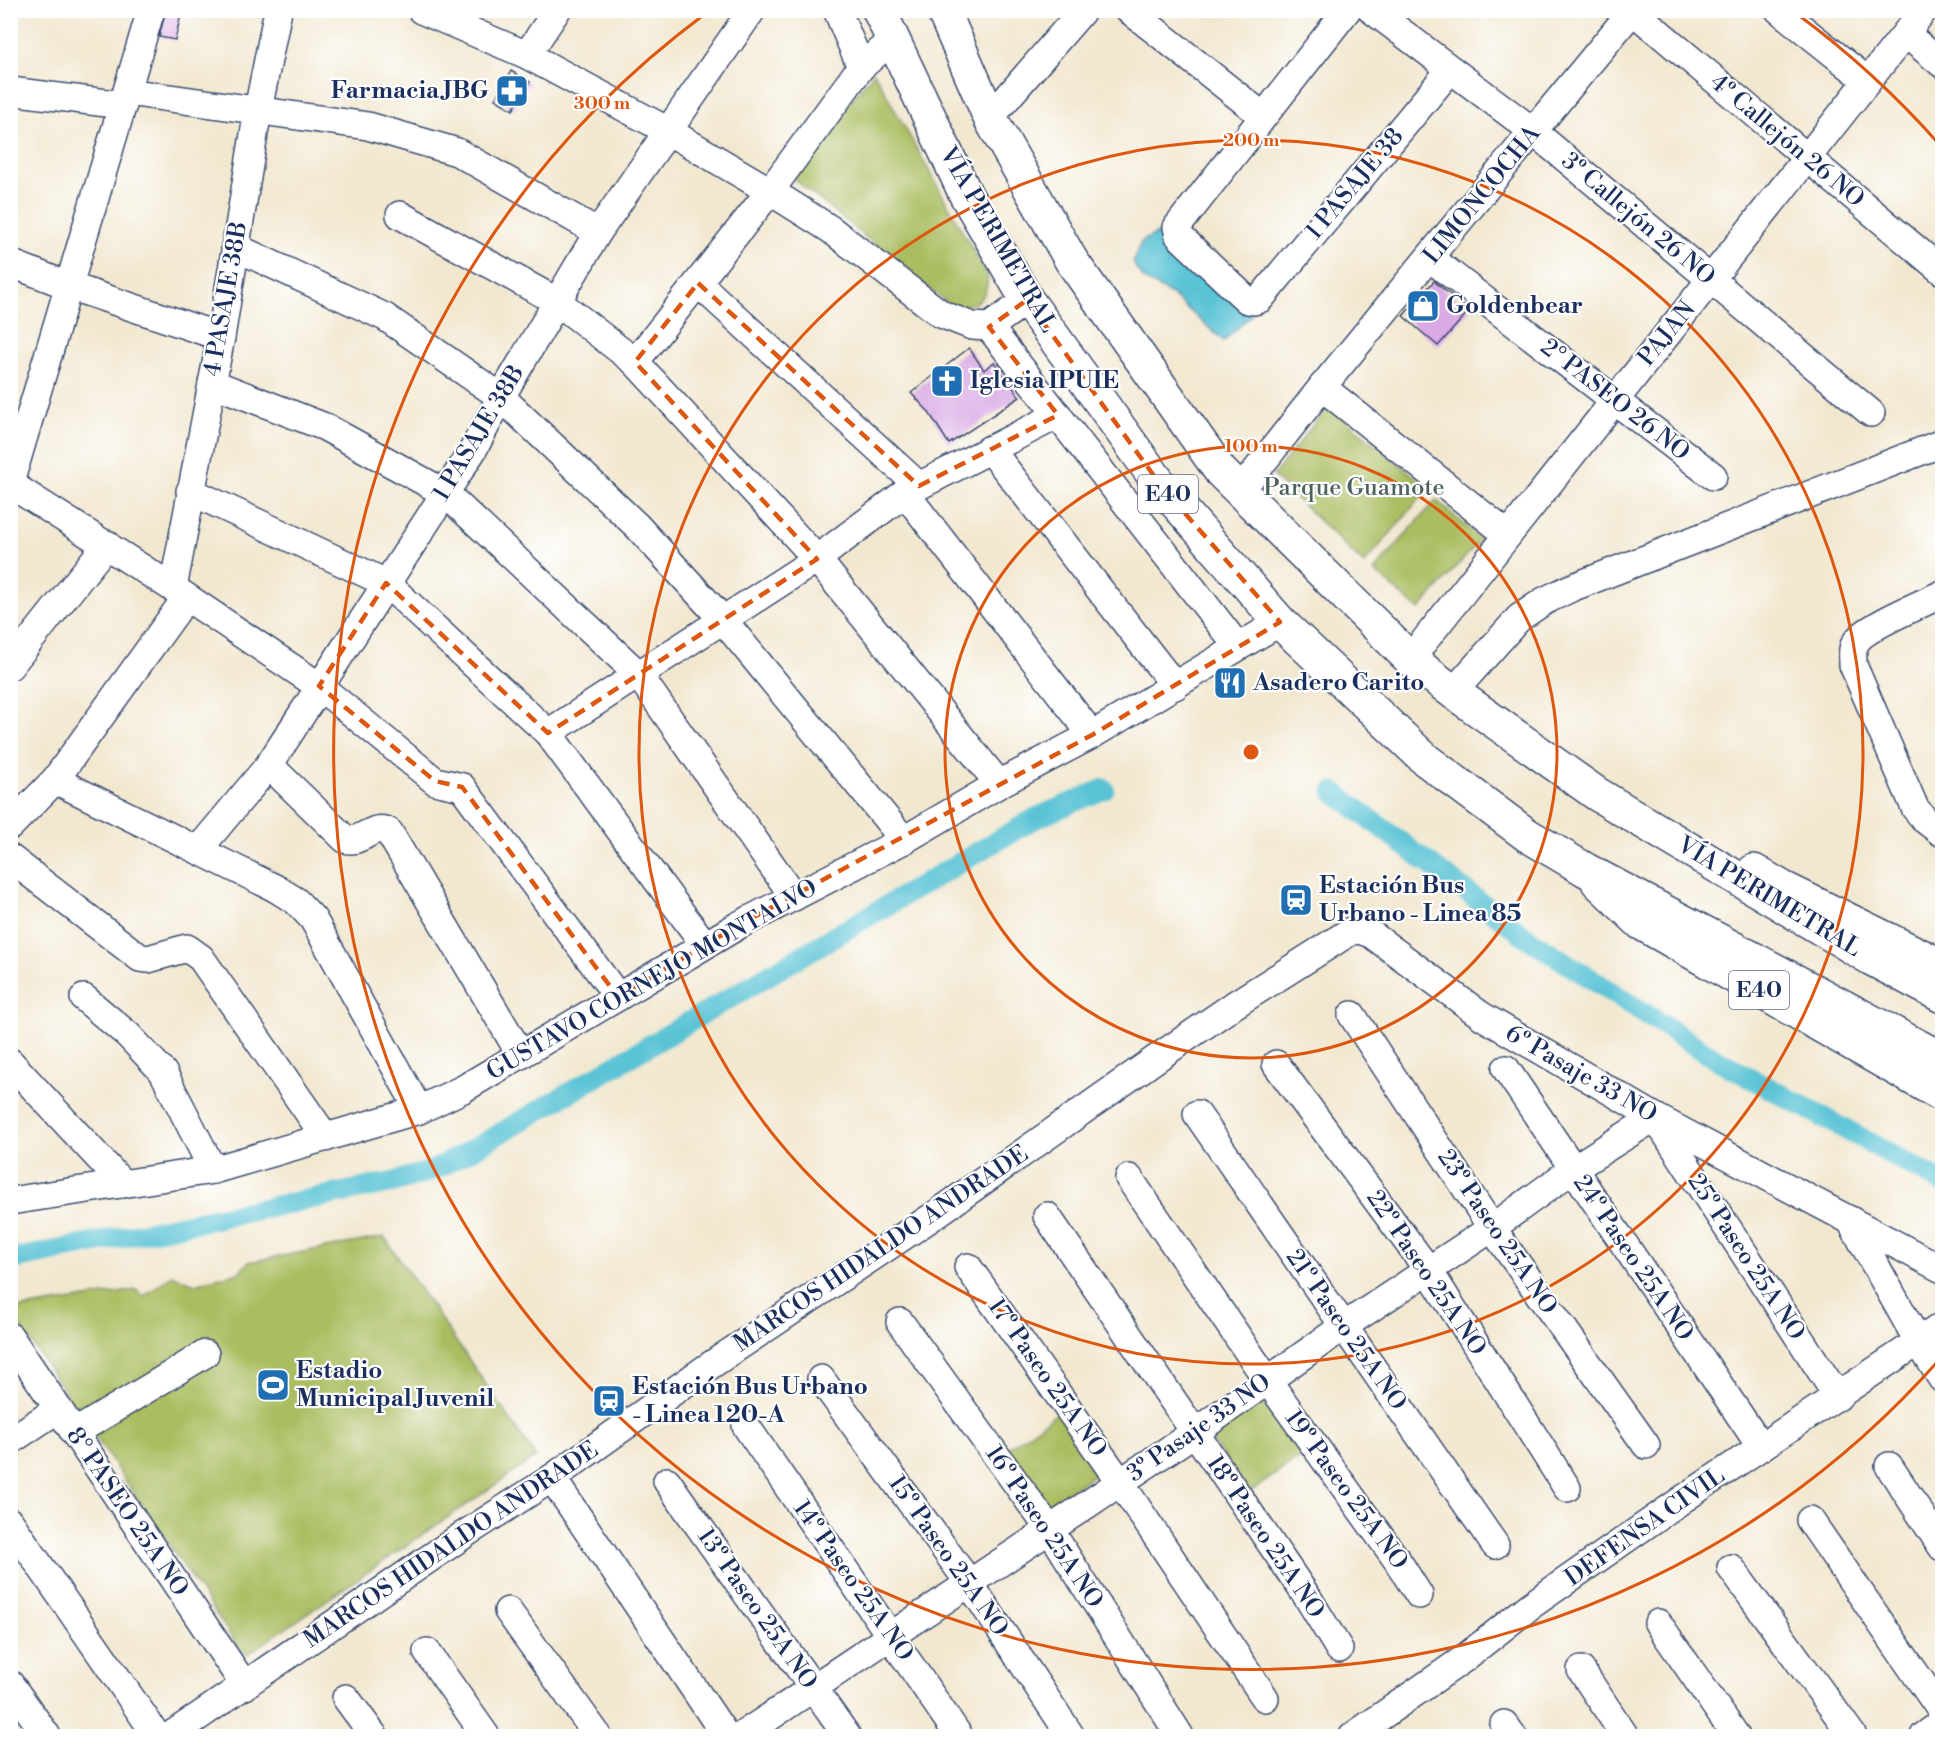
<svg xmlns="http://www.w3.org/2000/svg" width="1953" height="1747" font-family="'Libre Bodoni',serif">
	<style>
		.green { fill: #aabd61; stroke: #627660; stroke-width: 1.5 }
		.water { fill: #5ac3d5; stroke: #3a799a; stroke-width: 1.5 }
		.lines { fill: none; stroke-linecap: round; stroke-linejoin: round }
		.canal { stroke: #5ac3d5; stroke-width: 21 }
		.building { fill: #d9aae5 }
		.minor-casing { stroke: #3b4b6f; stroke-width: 30 }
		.major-casing { stroke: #3b4b6f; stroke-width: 36 }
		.highway-casing { stroke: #3b4b6f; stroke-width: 36 }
		.minor { stroke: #fff; stroke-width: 27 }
		.major { stroke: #fff; stroke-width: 33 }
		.highway { stroke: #fff; stroke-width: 33 }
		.marked { fill: none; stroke: #de5710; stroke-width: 4.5; stroke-dasharray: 12 8; stroke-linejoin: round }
		.ring { fill: none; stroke: #de5710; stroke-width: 3 }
		.labels { text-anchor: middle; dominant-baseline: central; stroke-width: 4.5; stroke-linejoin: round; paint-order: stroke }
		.shield { fill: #fff; stroke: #5f6d8e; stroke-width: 1.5 }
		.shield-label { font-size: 22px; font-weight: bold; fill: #1b2f5e }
		.poi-label { font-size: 24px; font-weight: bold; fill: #1b2f5e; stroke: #fff; text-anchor: start }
		.street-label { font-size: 24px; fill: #1b2f5e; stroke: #fff }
		.park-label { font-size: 24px; fill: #4d615f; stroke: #fff }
		.centre { fill: #de5710; stroke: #fff; stroke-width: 3 }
		.ring-label { font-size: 18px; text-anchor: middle; font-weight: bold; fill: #de5710; stroke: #fff; stroke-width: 4.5; stroke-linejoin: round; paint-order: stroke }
	</style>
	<rect width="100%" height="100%" fill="#fff"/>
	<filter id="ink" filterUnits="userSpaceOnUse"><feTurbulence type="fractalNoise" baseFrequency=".0167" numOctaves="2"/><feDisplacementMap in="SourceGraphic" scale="12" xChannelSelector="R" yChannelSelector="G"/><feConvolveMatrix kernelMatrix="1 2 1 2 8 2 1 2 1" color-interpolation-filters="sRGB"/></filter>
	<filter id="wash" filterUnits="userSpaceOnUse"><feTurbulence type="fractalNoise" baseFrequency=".008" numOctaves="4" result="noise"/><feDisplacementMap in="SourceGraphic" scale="24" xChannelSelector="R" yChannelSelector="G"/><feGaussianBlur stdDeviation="1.35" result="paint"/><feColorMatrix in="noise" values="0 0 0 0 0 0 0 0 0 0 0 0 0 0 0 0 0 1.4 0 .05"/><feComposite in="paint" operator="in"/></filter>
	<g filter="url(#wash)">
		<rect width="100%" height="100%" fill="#f2e8d0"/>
		<g class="green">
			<path d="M874,72L988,277C987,301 975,307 952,307L790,176Z"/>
			<path d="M1328,406L1429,488L1364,564L1273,476Z"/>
			<path d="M1436,500L1481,539L1419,610L1374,571Z"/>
			<path d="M384,1237L536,1457L248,1654L242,1652L11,1313V1310L136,1290L144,1296L172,1275L195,1284L239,1272L249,1262Z"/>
			<path d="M1266,1387L1310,1450L1249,1493L1204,1430Z"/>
			<path d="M1063,1409L1103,1469L1043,1508L1003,1452Z"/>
		</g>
		<path class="water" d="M1160,232L1252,314L1224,341L1172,295L1145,280L1137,270L1133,261L1142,241Z"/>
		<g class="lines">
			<g class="canal">
				<path d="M1334,792L1529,939L1716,1059L1942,1182"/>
				<path d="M10,1260L394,1182L434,1170L482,1144L1034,819L1104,789"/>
			</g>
		</g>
		<g id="blocks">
			<g class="building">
				<path d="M166,10H182L175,40L159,37Z"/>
				<path d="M511,71L530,82L513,110L495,99Z"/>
				<path d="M1434,281L1469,311L1438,346L1403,316Z"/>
				<path d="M969,348L984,370L994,362L1020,397L949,444L928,411L911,393Z"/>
			</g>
		</g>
	</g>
	<g filter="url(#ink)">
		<use href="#blocks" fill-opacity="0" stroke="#3b4b6f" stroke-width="1.5"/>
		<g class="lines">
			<g class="minor-casing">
				<g id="minor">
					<path d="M421,10L527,55L668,131L770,191L830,229L941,314L972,326L989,327L1027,300"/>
					<path d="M837,10L861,67"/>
					<path d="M1129,10L1263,116"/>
					<path d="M1347,10L1177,227L1179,236L1247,300L1254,301L1260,299L1450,70"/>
					<path d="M1372,10L1534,132L1871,413"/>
					<path d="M1632,10L1942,271"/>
					<path d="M1779,10L1868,81"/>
					<path d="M1906,34L1942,64"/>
					<path d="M527,55L557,10"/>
					<path d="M10,91L123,105"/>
					<path d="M127,92L368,126L457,152L598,232"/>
					<path d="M990,118L1083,10"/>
					<path d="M400,215L558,302L635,362L817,559L999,784"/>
					<path d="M235,247L385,317L501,397L637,526L723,620L904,840"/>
					<path d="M1430,258L1713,476"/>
					<path d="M10,263L69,286L221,337"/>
					<path d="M698,283L919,486"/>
					<path d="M989,327L1238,647"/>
					<path d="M635,362L770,191L861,67L892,40"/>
					<path d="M212,383L325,427L445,493L638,674L794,897"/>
					<path d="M1322,387L1508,535"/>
					<path d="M990,449L1175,686"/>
					<path d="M10,483L151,10"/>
					<path d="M10,484L173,588L319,686L435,781L462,787L618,997"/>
					<path d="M190,491L386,583L548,733L705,945"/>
					<path d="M1240,491L1322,387L1633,10"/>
					<path d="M905,493L1092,735"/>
					<path d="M173,588L221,337L258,110L278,10"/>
					<path d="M1942,594C1924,603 1865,627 1856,642C1851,649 1853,656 1853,665L1915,808L1925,820L1942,833"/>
					<path d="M1410,659L1924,10"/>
					<path d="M10,666L107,544"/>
					<path d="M1453,692L1519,618L1544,601L1571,588L1942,443"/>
					<path d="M548,733L817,559L905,493L1058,415"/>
					<path d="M269,765L345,839C361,845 373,822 389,832L521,1055"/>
					<path d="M55,780L275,888L296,901L313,919L419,1110"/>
					<path d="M10,826L55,780L186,598"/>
					<path d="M198,850L269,765L473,450L501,397L598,232L752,10"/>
					<path d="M10,858L140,958L148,959L187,948L201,958L326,1138"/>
					<path d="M84,998L128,1035L163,1072L213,1170"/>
					<path d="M1352,1015L1492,1228L1646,1445"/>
					<path d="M10,1062L123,1184"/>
					<path d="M1276,1064L1429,1271L1567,1488"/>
					<path d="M1506,1069L1761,1447"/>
					<path d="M1197,1114L1495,1545"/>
					<path d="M1129,1178L1268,1381L1397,1560L1419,1595"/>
					<path d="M10,1201L213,1170L419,1110L463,1089L739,925L904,840L999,784L1092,735L1280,622"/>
					<path d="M1047,1216L1308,1598L1339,1649"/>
					<path d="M1850,1220L1919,1343L1942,1379"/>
					<path d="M968,1267L1120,1482L1265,1698"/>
					<path d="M900,1322L1050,1530L1180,1736"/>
					<path d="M10,1337L245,1686"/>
					<path d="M821,1379L970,1584L1071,1736"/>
					<path d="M746,1426L959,1736"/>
					<path d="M74,1433L205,1354"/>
					<path d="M10,1441L58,1409"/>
					<path d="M1889,1466L1942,1547"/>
					<path d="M552,1478L726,1736"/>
					<path d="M667,1481L847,1736"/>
					<path d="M1810,1520L1942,1712"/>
					<path d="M10,1522L157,1736"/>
					<path d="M1731,1568L1853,1736"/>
					<path d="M508,1611L598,1736"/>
					<path d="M1658,1623L1736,1736"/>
					<path d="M427,1652L486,1736"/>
					<path d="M1581,1670L1625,1736"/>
					<path d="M10,1684L47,1736"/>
					<path d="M346,1698L374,1736"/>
					<path d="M1504,1724L1513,1736"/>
					<path d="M170,1736L465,1534L552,1478L705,1369L932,1217L1160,1056L1234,1005L1351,931L1360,930L1371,934L1482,1016L1655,1117L1942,1269"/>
					<path d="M741,1736L1194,1433L1344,1326L1492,1228L1573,1169L1655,1117L1838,1397"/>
					<path d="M1353,1736L1462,1660L1530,1606L1683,1499L1942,1326"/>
					<path d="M1924,1736L1942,1723"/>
				</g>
			</g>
			<g class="major-casing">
				<g id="major">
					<path d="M1754,871L1783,888L1942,966"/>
					<path d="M1598,882L1641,923L1942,1095"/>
				</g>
			</g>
			<g class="highway-casing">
				<g id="highway">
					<path d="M879,10L966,195L1027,300L1162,487L1280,622L1426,760L1527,835L1586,870L1942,1059"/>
					<path d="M943,10L990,118L1071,260L1221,472L1410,659L1453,692L1597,794L1872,959L1942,996"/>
				</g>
			</g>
			<use href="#minor" class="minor"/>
			<use href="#major" class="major"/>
			<use href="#highway" class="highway"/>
		</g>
	</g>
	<path class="marked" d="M698,283L919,486L1058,415L989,327L1027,300L1162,487L1280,622L1092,735L739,925L618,997L462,787L435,781L319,686L386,583L548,733L817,559L635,362Z"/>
	<g class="ring">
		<circle cx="1251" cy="752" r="306"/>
		<circle cx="1251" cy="752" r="612"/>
		<path d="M1939 1360A918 918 0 1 1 705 14M1797 14A918 918 0 0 1 1939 144"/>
	</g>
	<defs>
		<g id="pharmacy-square" transform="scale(1.725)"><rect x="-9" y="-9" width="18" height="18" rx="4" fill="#1f6fb2" stroke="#fff"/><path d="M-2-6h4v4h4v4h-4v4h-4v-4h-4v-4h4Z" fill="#fff"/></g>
		<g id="shop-square" transform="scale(1.725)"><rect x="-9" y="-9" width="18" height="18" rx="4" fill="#1f6fb2" stroke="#fff"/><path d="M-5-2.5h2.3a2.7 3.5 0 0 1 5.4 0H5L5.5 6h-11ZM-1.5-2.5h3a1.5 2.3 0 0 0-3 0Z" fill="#fff"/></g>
		<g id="church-square" transform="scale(1.725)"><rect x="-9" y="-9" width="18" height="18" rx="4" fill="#1f6fb2" stroke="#fff"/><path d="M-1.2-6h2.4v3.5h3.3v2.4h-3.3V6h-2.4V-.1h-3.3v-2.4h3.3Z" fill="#fff"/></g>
		<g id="restaurant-square" transform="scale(1.725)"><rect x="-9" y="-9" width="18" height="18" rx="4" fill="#1f6fb2" stroke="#fff"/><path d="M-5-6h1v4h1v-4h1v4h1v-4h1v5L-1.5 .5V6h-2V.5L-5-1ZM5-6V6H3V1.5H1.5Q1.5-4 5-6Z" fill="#fff"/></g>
		<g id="station-square" transform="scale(1.725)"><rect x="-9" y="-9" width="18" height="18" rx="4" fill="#1f6fb2" stroke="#fff"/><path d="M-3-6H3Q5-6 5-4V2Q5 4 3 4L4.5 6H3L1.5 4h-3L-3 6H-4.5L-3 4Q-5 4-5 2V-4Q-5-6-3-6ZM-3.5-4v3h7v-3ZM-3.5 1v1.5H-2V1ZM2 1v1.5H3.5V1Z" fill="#fff"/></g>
		<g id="stadium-square" transform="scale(1.725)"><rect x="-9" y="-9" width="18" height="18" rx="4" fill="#1f6fb2" stroke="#fff"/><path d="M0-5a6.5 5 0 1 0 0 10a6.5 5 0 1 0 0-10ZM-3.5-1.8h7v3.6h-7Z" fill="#fff"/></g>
	</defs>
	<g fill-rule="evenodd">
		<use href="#pharmacy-square" x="512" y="91"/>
		<use href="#shop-square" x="1423" y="306"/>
		<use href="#church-square" x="947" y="381"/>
		<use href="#restaurant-square" x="1230" y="683"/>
		<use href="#station-square" x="1296" y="900"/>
		<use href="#stadium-square" x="273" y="1385"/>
		<use href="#station-square" x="609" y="1401"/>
	</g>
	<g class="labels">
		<g class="shield">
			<rect x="1138" y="475" width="60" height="38" rx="4.5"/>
			<rect x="1729" y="971" width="60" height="38" rx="4.5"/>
		</g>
		<g class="shield-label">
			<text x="1168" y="494">E40</text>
			<text x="1759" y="990">E40</text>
		</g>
		<g class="poi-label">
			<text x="489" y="91" text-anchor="end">Farmacia JBG</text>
			<text x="1446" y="306">Goldenbear</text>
			<text x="970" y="381">Iglesia IPUIE</text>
			<text x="1253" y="683">Asadero Carito</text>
			<text x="1319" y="886">Estación Bus<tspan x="1319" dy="28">Urbano - Linea 85</tspan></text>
			<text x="296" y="1371">Estadio<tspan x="296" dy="28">Municipal Juvenil</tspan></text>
			<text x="632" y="1387">Estación Bus Urbano<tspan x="632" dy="28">- Linea 120-A</tspan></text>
		</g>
		<g class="street-label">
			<text transform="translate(1787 141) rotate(40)">4º Callejón 26 NO</text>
			<text transform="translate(1355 184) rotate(-50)">1 PASAJE 38</text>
			<text transform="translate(1482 195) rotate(-51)">LIMONCOCHA</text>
			<text transform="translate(1638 219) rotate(40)">3º Callejón 26 NO</text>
			<text transform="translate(998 240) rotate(60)">VÍA PERIMETRAL</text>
			<text transform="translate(226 299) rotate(-80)">4 PASAJE 38B</text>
			<text transform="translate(1667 334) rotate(-51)">PAJAN</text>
			<text transform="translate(1615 400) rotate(38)">2° PASEO 26 NO</text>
			<text transform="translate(479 433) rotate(-59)">1 PASAJE 38B</text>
			<text transform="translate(1769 897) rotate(31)">VÍA PERIMETRAL</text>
			<text transform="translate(652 980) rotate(-30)">GUSTAVO CORNEJO MONTALVO</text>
			<text transform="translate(1581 1074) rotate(30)">6º Pasaje 33 NO</text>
			<text transform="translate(1497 1232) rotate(56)">23º Paseo 25A NO</text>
			<text transform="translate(881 1249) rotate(-34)">MARCOS HIDALDO ANDRADE</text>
			<text transform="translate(1746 1257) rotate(57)">25º Paseo 25A NO</text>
			<text transform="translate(1633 1258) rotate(56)">24º Paseo 25A NO</text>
			<text transform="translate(1426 1273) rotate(56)">22º Paseo 25A NO</text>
			<text transform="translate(1346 1330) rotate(55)">21º Paseo 25A NO</text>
			<text transform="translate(1047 1378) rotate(55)">17º Paseo 25A NO</text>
			<text transform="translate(1199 1428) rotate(-35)">3º Pasaje 33 NO</text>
			<text transform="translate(1346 1490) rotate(54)">19º Paseo 25A NO</text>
			<text transform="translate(127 1512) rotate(56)">8° PASEO 25A NO</text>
			<text transform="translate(1044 1527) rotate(56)">16º Paseo 25A NO</text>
			<text transform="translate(1645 1527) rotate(-35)">DEFENSA CIVIL</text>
			<text transform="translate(1265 1537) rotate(56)">18º Paseo 25A NO</text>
			<text transform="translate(451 1545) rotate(-34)">MARCOS HIDALDO ANDRADE</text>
			<text transform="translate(948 1556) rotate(55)">15º Paseo 25A NO</text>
			<text transform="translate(853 1581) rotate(55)">14º Paseo 25A NO</text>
			<text transform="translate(757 1609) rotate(55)">13º Paseo 25A NO</text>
		</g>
		<g class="park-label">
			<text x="1354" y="488">Parque Guamote</text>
		</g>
	</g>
	<circle cx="1251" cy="752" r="9" class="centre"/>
	<g class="ring-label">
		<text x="602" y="109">300 m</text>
		<text x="1251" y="146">200 m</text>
		<text x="1251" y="452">100 m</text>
	</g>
	<rect width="1953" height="1747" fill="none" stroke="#fff" stroke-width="36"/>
</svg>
